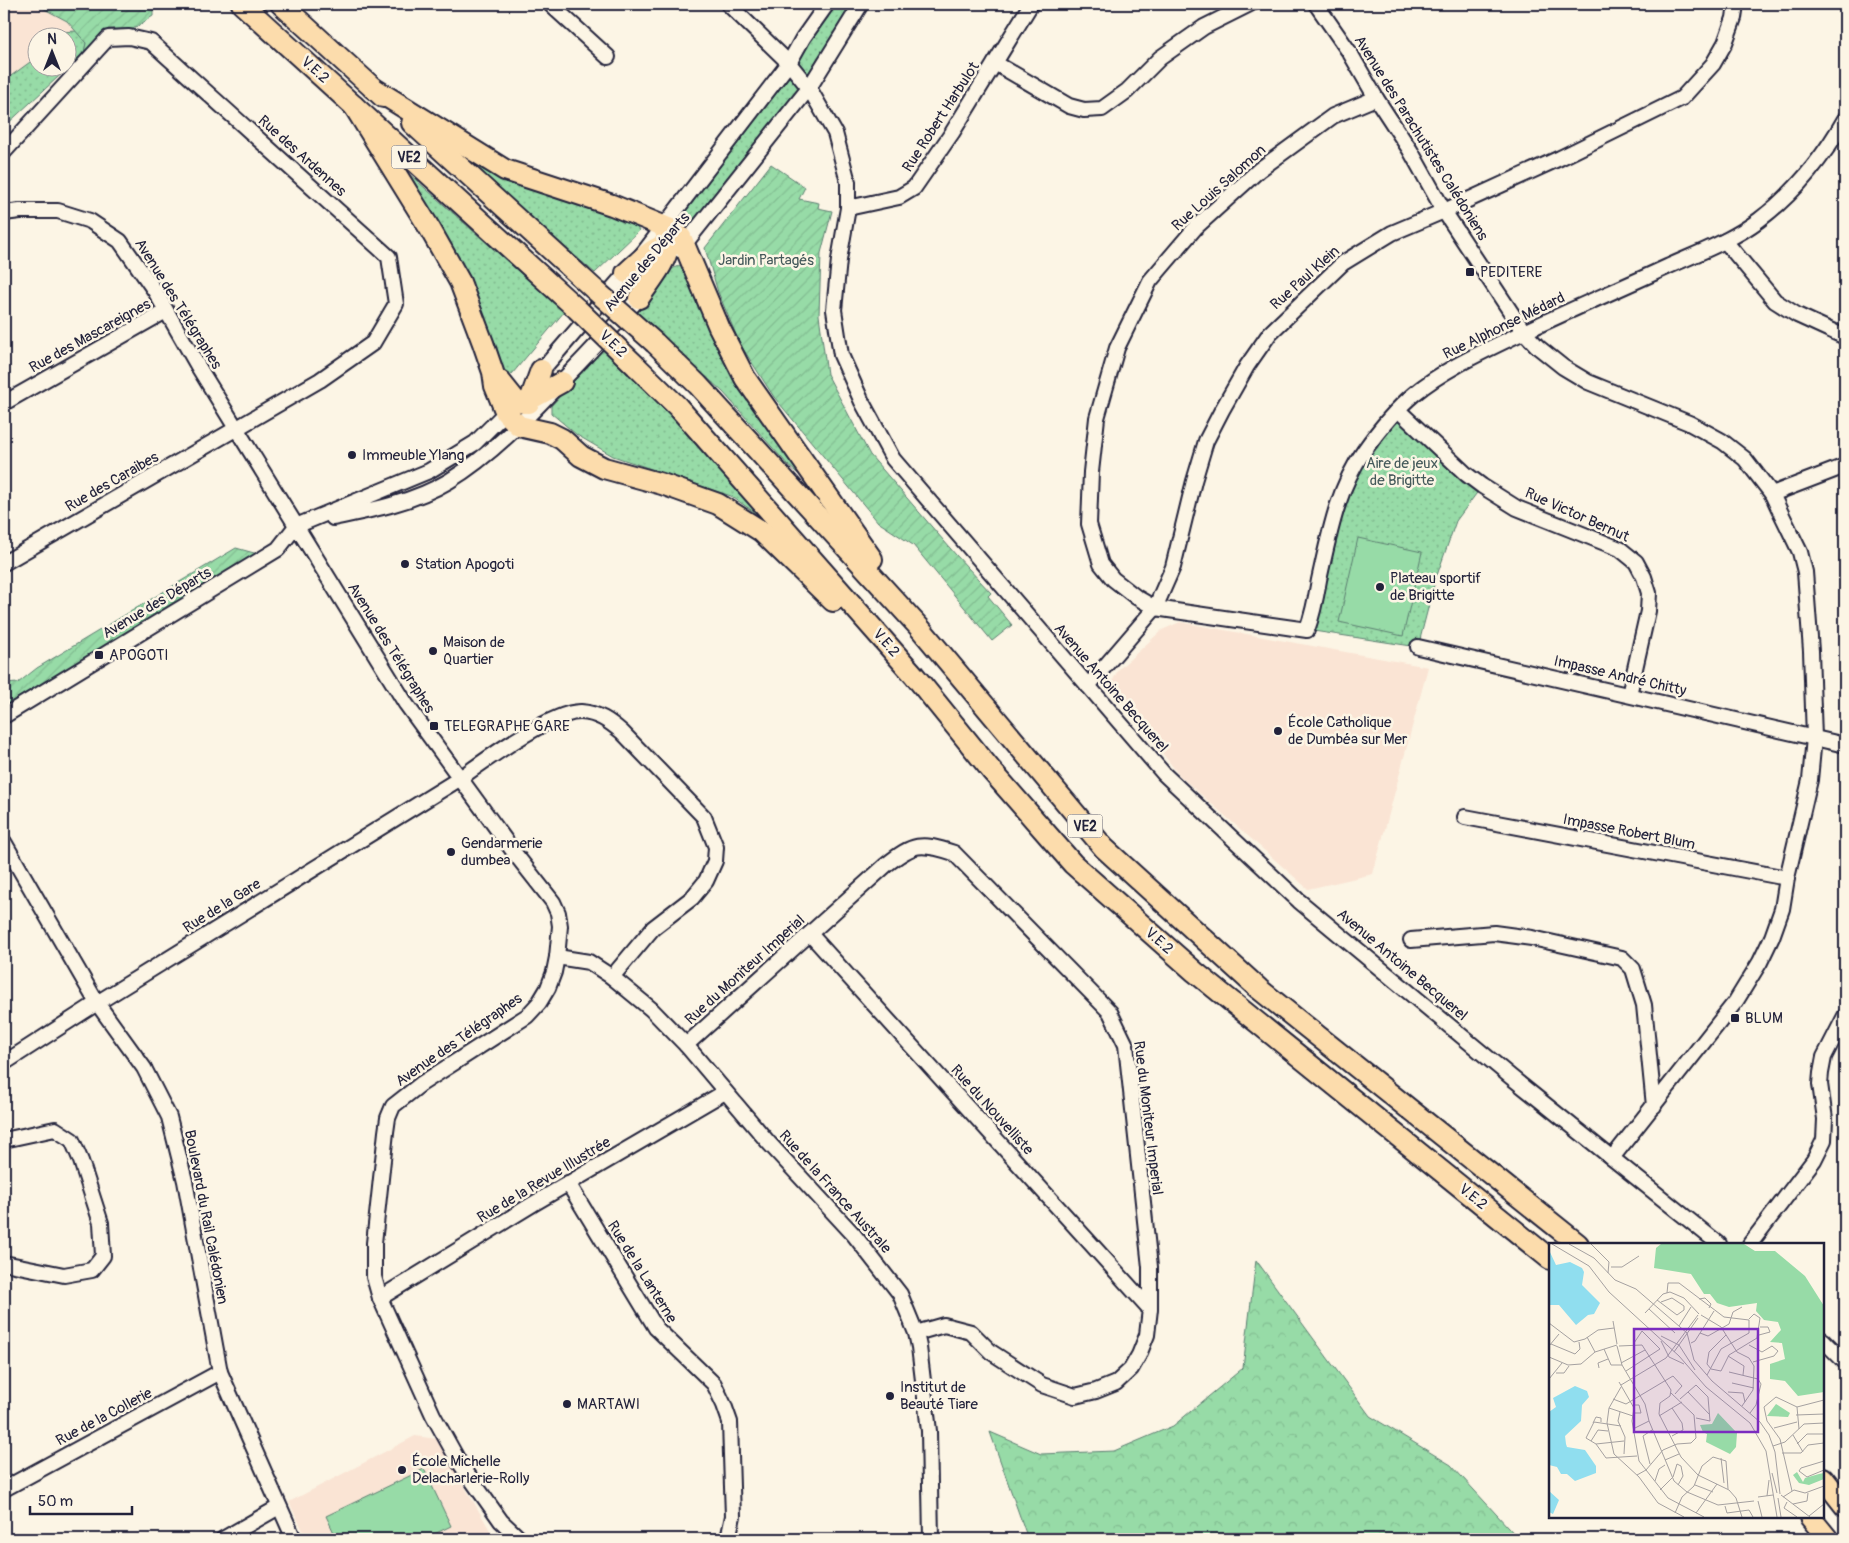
<svg xmlns="http://www.w3.org/2000/svg" width="1849" height="1543" font-family="Pangolin,sans-serif">
	<style>
		.built { fill: #fae4d4; fill-rule: evenodd }
		.grass { fill: url(#grass-dots); stroke: #5c7e71 }
		.forest { fill: url(#forest-crowns); stroke: #5c7e71 }
		.garden { fill: url(#garden-furrows); stroke: #5c7e71 }
		.pitch { fill: #97dba7; stroke: #5c7e71 }
		.lines { fill: none; stroke-linecap: round; stroke-linejoin: round }
		.minor-casing { stroke: #22223b; stroke-width: 18 }
		.highway-casing { stroke: #22223b; stroke-width: 24 }
		.minor { stroke: #fcf5e5; stroke-width: 14 }
		.highway { stroke: #fcdcac; stroke-width: 20 }
		.highway-bridge-casing { stroke: #22223b; stroke-width: 24; stroke-linecap: butt }
		.highway-bridge { stroke: #fcdcac; stroke-width: 20 }
		.poi-dot { fill: #22223b; stroke: #fcf5e5; stroke-width: 2 }
		.labels { text-anchor: middle; dominant-baseline: central; stroke-width: 5; stroke-linejoin: round; paint-order: stroke }
		.shield { fill: #fcf5e5; stroke: #63616e; stroke-width: 1 }
		.shield-label { font-size: 14px; font-weight: bold; fill: #22223b }
		.street-label { font-size: 15px; fill: #22223b; stroke: #fcf5e5 }
		.park-label { font-size: 15px; fill: #455a5b; stroke: #fcf5e5 }
		.poi-label { font-size: 15px; fill: #22223b; stroke: #fcf5e5; text-anchor: start }
		.inset-road { fill: none; stroke: #a5a1a1; stroke-width: 1 }
		.view { fill: #7b2cbf; fill-opacity: 0.15; stroke: #7b2cbf; stroke-width: 2.5 }
		.inset-edge { fill: none; stroke: #22223b; stroke-width: 2.5 }
	</style>
	<defs>
		<pattern id="grass-dots" width="8" height="8" patternUnits="userSpaceOnUse" patternTransform="scale(1.25)"><rect width="8" height="8" fill="#97dba7"/><path d="M2 2h.1M6 6h.1" fill="none" stroke="#82bc91" stroke-width="1.8" stroke-linecap="round"/></pattern>
		<pattern id="forest-crowns" width="20" height="18" patternUnits="userSpaceOnUse" patternTransform="scale(1.25)"><rect width="20" height="18" fill="#97dba7"/><path d="M2 6a3 3 0 1 1 6 0M12 15a3 3 0 1 1 6 0" fill="none" stroke="#82bc91"/></pattern>
		<pattern id="garden-furrows" width="10" height="10" patternUnits="userSpaceOnUse" patternTransform="scale(1.25)"><rect width="10" height="10" fill="#97dba7"/><path d="M-1 1l2-2M0 10L10 0M9 11l2-2" fill="none" stroke="#82bc91"/></pattern>
	</defs>
	<rect width="100%" height="100%" fill="#fcf5e5"/>
	<filter id="ink" filterUnits="userSpaceOnUse"><feTurbulence type="fractalNoise" baseFrequency=".02" numOctaves="2"/><feDisplacementMap in="SourceGraphic" scale="10" xChannelSelector="R" yChannelSelector="G"/><feConvolveMatrix kernelMatrix="1 2 1 2 8 2 1 2 1" color-interpolation-filters="sRGB"/></filter>
	<g filter="url(#ink)">
		<g class="built">
			<path d="M4,4H153V16L133,29L108,30L4,127ZM38,38H68V68H38Z"/>
			<path d="M1180,622L1428,667L1373,874L1308,889L1180,776L1110,686L1118,670L1162,630Z"/>
			<path d="M415,1436L437,1439L491,1532L498,1539H307L289,1502Z"/>
		</g>
		<g class="grass">
			<path d="M827,4H860L809,88L684,245L663,226Z"/>
			<path d="M77,31L86,43L84,53L4,127V81L37,57L38,68H68V38L56,37L60,32Z"/>
			<path d="M475,163L516,181L620,212L636,226L639,231L595,273L467,164Z"/>
			<path d="M407,172L564,312L512,374L503,373L406,177Z"/>
			<path d="M680,265L686,270L814,488L788,465L723,392L636,313L672,269Z"/>
			<path d="M605,347L714,455L767,521L731,496L613,456L577,435L551,413V406Z"/>
			<path d="M1398,410L1482,486L1456,521L1435,581L1418,647L1307,630L1339,499Z"/>
		</g>
		<path class="forest" d="M1256,1260L1370,1416L1451,1465L1519,1539H1028L990,1432L1041,1454L1114,1451L1173,1426L1243,1368Z"/>
		<g class="garden">
			<path d="M35,4H153V16L133,29H108L84,53L86,43L67,21Z"/>
			<path d="M771,164L805,187L799,199L819,203L818,208L832,211L821,253L819,315L827,374L870,455L956,555L991,593L988,596L1012,625L992,641L913,545L878,522L774,397L740,344L718,292L705,248Z"/>
			<path d="M236,548L265,556L4,716V684L18,683L37,668Z"/>
		</g>
		<g class="pitch">
			<path d="M1358,538L1422,552L1403,636L1339,622Z"/>
			<path d="M424,1469L451,1526L424,1539H337L326,1516Z"/>
		</g>
		<g class="lines">
			<g class="minor-casing">
				<g id="minor">
					<path d="M550,4L608,57"/>
					<path d="M728,4L789,63L809,88L835,133L848,182V208L839,260L834,310L841,355L862,402L893,459L1164,774L1299,901L1511,1077L1719,1244"/>
					<path d="M1316,4L1350,53L1376,98L1410,150L1444,211L1524,332L1538,347L1563,367L1588,382L1689,423L1722,441L1745,459L1772,494L1779,509L1800,552L1805,572L1811,651L1814,738L1810,780L1787,878L1782,909L1772,937L1760,962L1736,1001L1612,1158"/>
					<path d="M995,63L1069,106L1084,110L1102,109L1127,91L1160,58L1204,27L1250,4"/>
					<path d="M1376,98L1333,116L1259,170L1196,227L1150,281L1117,348L1097,418L1091,472L1089,524L1101,564L1113,579L1136,597L1155,608L1307,630C1313,614 1316,598 1319,580C1329,536 1337,489 1364,451C1378,431 1395,410 1414,394C1442,371 1476,355 1509,339C1561,314 1615,291 1667,267C1698,253 1731,241 1759,220C1795,193 1823,158 1845,119"/>
					<path d="M4,152L108,38L129,37L151,42L389,257L396,304L373,343L320,380L4,563"/>
					<path d="M848,208L899,197L914,188L952,133L1031,4"/>
					<path d="M4,213L20,211H58L90,221L120,241L155,291L199,368L406,704L516,855L553,902L558,913L560,926L557,957L554,972L548,988L539,1003L527,1016L421,1084L393,1106L388,1118L386,1132L374,1243V1277L380,1298L433,1415L459,1462L501,1521L520,1539"/>
					<path d="M1725,241L1775,301L1797,315L1845,337"/>
					<path d="M680,250L809,88L861,4"/>
					<path d="M536,377L644,252L789,63L803,38L827,4"/>
					<path d="M4,403L166,311"/>
					<path d="M1398,410L1466,474L1482,486L1517,508L1620,549L1636,562L1644,577L1649,593L1648,611L1629,695"/>
					<path d="M1772,494L1845,466"/>
					<path d="M333,518C373,510 414,502 449,481C490,456 527,418 560,383C589,353 618,323 645,291"/>
					<path d="M1418,647L1845,745"/>
					<path d="M1088,686L1155,608L1173,567L1194,481L1206,441L1222,410L1247,366L1270,333L1343,263L1392,233L1444,211L1560,158L1682,98L1713,64L1725,43L1734,18L1736,4"/>
					<path d="M4,716L278,549L296,526L429,471L475,443L511,407"/>
					<path d="M1465,817L1787,878"/>
					<path d="M4,842L97,1003L144,1068L169,1117L185,1181L220,1372L294,1539"/>
					<path d="M810,934L1150,1309"/>
					<path d="M1411,940L1494,933L1532,938L1622,958L1633,969L1644,1005L1654,1106"/>
					<path d="M557,957L589,962L612,977L651,1009L686,1045L768,1142L854,1235L900,1294L916,1333L919,1347L929,1431L931,1539"/>
					<path d="M686,1045L886,865C914,843 920,842 954,853L1110,1012L1126,1045L1150,1267V1309L1147,1335L1139,1355L1131,1369L1116,1383L1096,1391L1075,1396L1042,1385L991,1352L971,1332L944,1325L916,1333"/>
					<path d="M4,1063L97,1003L459,779C484,761 552,711 581,712C598,713 609,721 622,732L704,817L716,847L715,861L706,881L692,898L653,928L612,977"/>
					<path d="M4,1140L55,1129L72,1140L81,1161L101,1223L103,1256L92,1270L64,1275L4,1263"/>
					<path d="M568,1183L656,1328L714,1384L724,1405L730,1422L732,1487L733,1516L728,1539"/>
					<path d="M1750,1244L1814,1160L1824,1140L1825,1119L1820,1084L1821,1073L1824,1057L1845,1016"/>
					<path d="M380,1298L533,1204L725,1092"/>
					<path d="M1823,1340L1845,1362"/>
					<path d="M4,1489L220,1372"/>
					<path d="M223,1539L279,1507"/>
				</g>
			</g>
			<g class="highway-casing">
				<g id="highway">
					<path d="M242,4L577,309"/>
					<path d="M281,4L383,97"/>
					<path d="M373,88L505,170L612,205L673,230L681,237L719,327L745,378L872,559"/>
					<path d="M354,106L430,229L460,282L483,343L493,372L495,386L506,413L519,426L550,433L562,439L581,456L604,468L662,484L718,504L761,531L833,601"/>
					<path d="M412,123L595,290"/>
					<path d="M626,273C642,259 656,242 677,244"/>
					<path d="M639,298C648,284 668,261 668,245C669,239 665,232 663,226"/>
					<path d="M655,343L698,385L919,627L1104,848L1259,989L1578,1244"/>
					<path d="M636,366L678,407L914,675L991,770L1073,864L1195,972L1550,1259"/>
					<path d="M500,381L516,401L524,403L562,382"/>
					<path d="M529,403L541,370"/>
					<path d="M1823,1478L1845,1506"/>
					<path d="M1810,1517L1828,1539"/>
				</g>
			</g>
			<use href="#minor" class="minor"/>
			<use href="#highway" class="highway"/>
			<g class="highway-bridge-casing">
				<g id="highway-bridge">
					<path d="M595,290L655,343"/>
					<path d="M577,309L636,366"/>
				</g>
			</g>
			<use href="#highway-bridge" class="highway-bridge"/>
		</g>
	</g>
	<g class="poi-dot">
		<rect x="1465" y="267" width="10" height="10" rx="2.5"/>
		<circle cx="352" cy="455" r="5"/>
		<circle cx="405" cy="564" r="5"/>
		<circle cx="1380" cy="587" r="5"/>
		<circle cx="433" cy="651" r="5"/>
		<rect x="94" y="650" width="10" height="10" rx="2.5"/>
		<rect x="429" y="721" width="10" height="10" rx="2.5"/>
		<circle cx="1278" cy="731" r="5"/>
		<circle cx="451" cy="852" r="5"/>
		<rect x="1730" y="1013" width="10" height="10" rx="2.5"/>
		<circle cx="890" cy="1396" r="5"/>
		<circle cx="567" cy="1404" r="5"/>
		<circle cx="402" cy="1470" r="5"/>
	</g>
	<g class="labels">
		<g class="shield">
			<rect x="391.5" y="145.5" width="35" height="23" rx="4"/>
			<rect x="1067.5" y="814.5" width="35" height="23" rx="4"/>
		</g>
		<g class="shield-label">
			<text x="409" y="157">VE2</text>
			<text x="1085" y="826">VE2</text>
		</g>
		<g class="street-label">
			<text transform="translate(315 70) rotate(42)">V.E.2</text>
			<text transform="translate(941 117) rotate(-57)">Rue Robert Harbulot</text>
			<text transform="translate(1421 138) rotate(58)">Avenue des Parachutistes Calédoniens</text>
			<text transform="translate(302 156) rotate(42)">Rue des Ardennes</text>
			<text transform="translate(1219 188) rotate(-42)">Rue Louis Salomon</text>
			<text transform="translate(647 262) rotate(-50)">Avenue des Départs</text>
			<text transform="translate(1305 278) rotate(-42)">Rue Paul Klein</text>
			<text transform="translate(178 304) rotate(58)">Avenue des Télégraphes</text>
			<text transform="translate(1504 326) rotate(-26)">Rue Alphonse Médard</text>
			<text transform="translate(90 336) rotate(-29)">Rue des Mascareignes</text>
			<text transform="translate(613 344) rotate(44)">V.E.2</text>
			<text transform="translate(112 482) rotate(-30)">Rue des Caraibes</text>
			<text transform="translate(1577 515) rotate(24)">Rue Victor Bernut</text>
			<text transform="translate(157 603) rotate(-31)">Avenue des Départs</text>
			<text transform="translate(886 643) rotate(49)">V.E.2</text>
			<text transform="translate(391 648) rotate(58)">Avenue des Télégraphes</text>
			<text transform="translate(1620 676) rotate(13)">Impasse André Chitty</text>
			<text transform="translate(1111 688) rotate(49)">Avenue Antoine Becquerel</text>
			<text transform="translate(1629 832) rotate(11)">Impasse Robert Blum</text>
			<text transform="translate(222 906) rotate(-32)">Rue de la Gare</text>
			<text transform="translate(1159 941) rotate(41)">V.E.2</text>
			<text transform="translate(1402 965) rotate(40)">Avenue Antoine Becquerel</text>
			<text transform="translate(745 970) rotate(-42)">Rue du Moniteur Imperial</text>
			<text transform="translate(459 1040) rotate(-35)">Avenue des Télégraphes</text>
			<text transform="translate(992 1110) rotate(48)">Rue du Nouvelliste</text>
			<text transform="translate(1148 1118) rotate(83)">Rue du Moniteur Imperial</text>
			<text transform="translate(544 1180) rotate(-31)">Rue de la Revue Illustrée</text>
			<text transform="translate(835 1192) rotate(48)">Rue de la France Australe</text>
			<text transform="translate(1473 1197) rotate(39)">V.E.2</text>
			<text transform="translate(206 1217) rotate(79)">Boulevard du Rail Calédonien</text>
			<text transform="translate(642 1272) rotate(58)">Rue de la Lanterne</text>
			<text transform="translate(104 1417) rotate(-28)">Rue de la Collerie</text>
		</g>
		<g class="park-label">
			<text x="766" y="260">Jardin Partagés</text>
			<text x="1402" y="463">Aire de jeux<tspan x="1402" dy="17">de Brigitte</tspan></text>
		</g>
		<g class="poi-label">
			<text x="1480" y="272">PEDITERE</text>
			<text x="362" y="455">Immeuble Ylang</text>
			<text x="415" y="564">Station Apogoti</text>
			<text x="1390" y="578">Plateau sportif<tspan x="1390" dy="17">de Brigitte</tspan></text>
			<text x="443" y="642">Maison de<tspan x="443" dy="17">Quartier</tspan></text>
			<text x="109" y="655">APOGOTI</text>
			<text x="1288" y="722">École Catholique<tspan x="1288" dy="17">de Dumbéa sur Mer</tspan></text>
			<text x="444" y="726">TELEGRAPHE GARE</text>
			<text x="461" y="843">Gendarmerie<tspan x="461" dy="17">dumbea</tspan></text>
			<text x="1745" y="1018">BLUM</text>
			<text x="900" y="1387">Institut de<tspan x="900" dy="17">Beauté Tiare</tspan></text>
			<text x="577" y="1404">MARTAWI</text>
			<text x="412" y="1461">École Michelle<tspan x="412" dy="17">Delacharlerie-Rolly</tspan></text>
		</g>
	</g>
	<g transform="translate(1549 1243)">
		<rect width="275" height="275" fill="#fcf5e5"/>
		<path d="M227,161L241,170L239,174L218,173Z" fill="#97dba7"/>
		<path d="M112,1H195L206,8H226L256,33L275,63V149L249,153L236,138L221,136V121L236,116L233,100L221,99L232,87L229,79L215,77L207,68L208,60L180,64L168,60L161,51H155L142,31L105,25L107,5ZM169,170L188,190L187,204L181,211L157,199L158,191L154,189L151,182L163,181ZM248,229L254,239L256,235L270,231L275,230V236L260,242L250,240L244,232Z" fill="#97dba7"/>
		<path d="M0,7L7,22L21,19L33,25L35,29L33,42L51,60L45,71L39,72L27,82L10,62H0ZM26,143L38,148L40,154L33,162L32,178L16,193L17,201L18,204L36,207L47,223V230L26,238L18,231H12L8,224L0,222V169L7,164L4,155ZM0,248L10,257L4,271L0,269Z" fill="#90deef"/>
		<path class="inset-road" d="M3,1L40,23L60,49L130,113L157,144L201,180L217,208L228,274M20,1L45,15L66,37L87,46L138,90L145,117L163,138L211,179L220,192L226,209L231,251M42,1L60,19L59,30M62,24H73L90,13M118,50L119,40H130L175,74L200,77V90L172,106L158,132M150,56L156,55L162,61L160,65M108,57L128,72L135,67V63L123,55L112,59M100,66L126,90M96,70L114,51L121,49L135,55L150,71M152,72L172,84L188,109L200,115L205,123L204,147L193,163M64,78L68,101M0,80L25,99L36,96L49,87L65,85M130,83L142,64M151,90L159,93L180,81L184,69L193,64M177,92L160,109L158,121L162,126L172,128L180,112L208,95L211,75L205,71L200,76M210,92L221,89L219,84H211M112,93L130,102L146,127M38,94L46,109M112,98L120,114L135,121M142,100L146,98L165,68M2,101L26,111L31,106L30,99M200,102L213,109L223,103L229,108L225,113L204,119M0,103L10,91M68,103L73,122L96,161L100,178L125,238L138,249L169,262L205,258M70,103L93,102L122,147L121,153L111,160L110,171L132,214L149,232L180,247L187,255L193,274M55,106L62,122H73M125,109L149,75M179,113L195,123L194,132M0,114L19,122L32,121L46,109L68,102M72,120L96,107M50,125L49,120L59,116M77,128L111,106L93,88L85,100M180,129L209,136L212,141L207,162L201,170M7,130H15L20,123M0,136L13,120M70,139L85,165L83,178L90,218L119,255L155,274M183,140L205,145M72,142L117,115L149,72M72,144L60,165L58,180L65,211L90,234L109,260L135,274M139,149L161,172M179,149L194,150L196,159M64,156L77,161L124,133L133,143L126,151M131,156L147,142L159,154L161,178L147,175M84,162H90L92,170H84M248,164L250,186M60,165L84,173M71,169L69,178L76,194L75,211M247,172L275,171M110,173L133,159M44,180L47,174L52,175V179M72,183L45,179L37,195L47,201L57,215L88,213M225,185L248,179M84,186L100,178M244,192L254,209M123,193L134,187L133,180L123,165M42,198L49,187L59,188M47,201L75,198M248,201L258,191H275M224,203L236,199L255,181L275,180M233,210H252L259,202L275,200M172,215L175,240M116,217L130,211M275,218L252,225L250,228L258,234L275,227M101,221L94,193L103,187M223,230L228,250M88,232L97,227L114,207L128,201L142,200L147,195L145,172L122,150M106,238L110,226L116,222M146,242L164,249M111,247L124,234L128,221L132,223L134,233L129,242M243,248L231,196L218,178L215,164L227,154L248,164L275,157M232,252L261,274M218,253L220,237M209,254L224,252M234,254L245,247L256,250L275,243M229,255L232,274M209,258L213,274M238,259L235,265L248,274M244,261L258,258L259,250M176,263L178,270L200,267L204,274M126,270L133,254L145,243L153,223L164,214L177,218L179,246M147,270L168,241M260,273L275,261"/>
		<path class="view" d="M85,86H209V189H85Z"/>
		<rect width="275" height="275" class="inset-edge"/>
	</g>
	<rect width="1849" height="1543" fill="none" stroke="#fcf5e5" stroke-width="20"/>
	<rect x="10" y="10" width="1829" height="1523" fill="none" stroke="#22223b" stroke-width="2" filter="url(#ink)"/>
	<g transform="translate(52 52)"><circle r="24" fill="#fcf5e5" stroke="#a5a1a1"/>
	<path d="M0-4L9 19L0 12L-9 19Z" fill="#22223b"/>
	<text y="-8" font-size="14" font-weight="bold" text-anchor="middle" fill="#22223b">N</text>
	</g>
	<path d="M30 1506v8h102v-8" fill="none" stroke="#22223b" stroke-width="2.5"/>
	<text x="38" y="1506" font-size="15" fill="#22223b" stroke="#fcf5e5" stroke-width="4" paint-order="stroke">50 m</text>
</svg>
